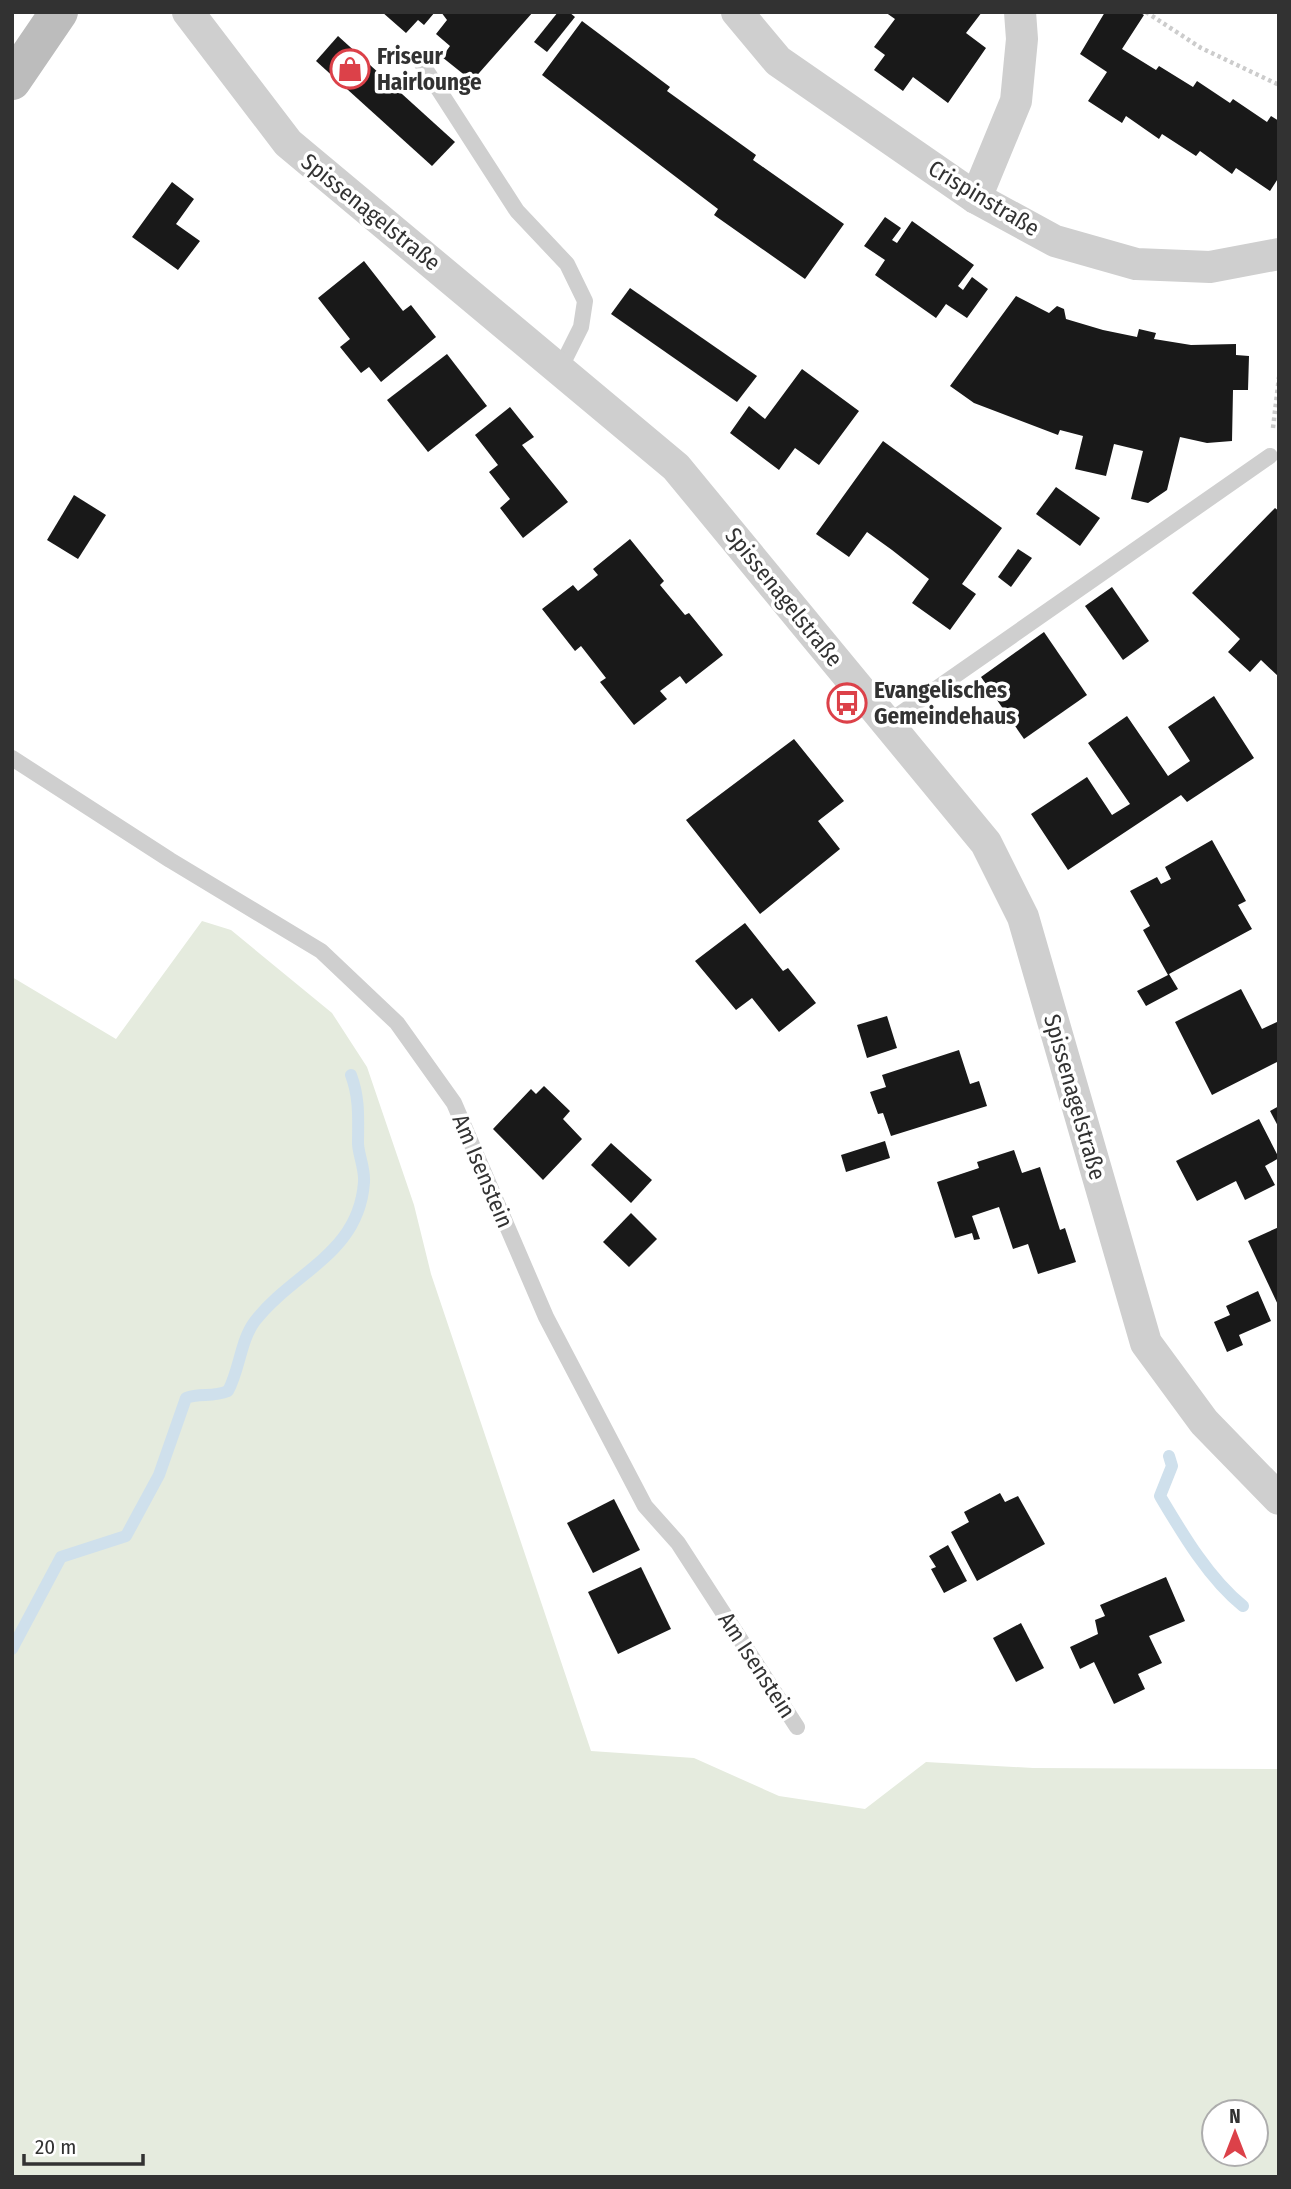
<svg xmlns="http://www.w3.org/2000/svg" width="1291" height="2189" font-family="'Fira Sans Condensed',sans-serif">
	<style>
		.green { fill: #e5ebde; fill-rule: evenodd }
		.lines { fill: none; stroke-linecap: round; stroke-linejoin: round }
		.stream { stroke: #cfe0ec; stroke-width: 12 }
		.building { fill: #191919 }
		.path { stroke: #ccc; stroke-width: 4.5; stroke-dasharray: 3.5 3.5; stroke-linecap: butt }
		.lane { stroke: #cfcfcf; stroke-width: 16 }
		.street { stroke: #cfcfcf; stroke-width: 32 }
		.secondary { stroke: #bcbcbc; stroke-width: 38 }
		.labels { text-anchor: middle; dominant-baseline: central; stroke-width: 7; stroke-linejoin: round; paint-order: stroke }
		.poi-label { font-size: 23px; font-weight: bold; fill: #323232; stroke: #fff; text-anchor: start }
		.street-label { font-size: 23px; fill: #323232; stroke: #fff }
	</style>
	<rect width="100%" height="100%" fill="#fff"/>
	<path class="green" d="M202,921L231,930L332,1013L367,1067L414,1205L431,1274L591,1751L694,1758L779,1796L865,1809L926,1762L1033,1768L1279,1769V2177H12V977L116,1039ZM1214,2112H1256V2154H1214Z"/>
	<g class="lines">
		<g class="stream">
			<path d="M1169,1456L1172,1466L1160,1496C1182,1533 1209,1579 1243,1606"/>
			<path d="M12,1649L61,1557L126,1536L159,1475L186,1398C201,1392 211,1398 228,1391C240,1369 240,1341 255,1321C294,1271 359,1254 364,1182C365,1169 359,1157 358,1144C358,1120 360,1099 351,1075"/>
		</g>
	</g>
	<g class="building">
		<path d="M382,12H435L424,25L418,20L406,33Z"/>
		<path d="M441,12H533L472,81L442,57L450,46L436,34L447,20Z"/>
		<path d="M558,12H569L575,17L547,52L534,42Z"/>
		<path d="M885,12H982L966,33L986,48L948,103L913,77L903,91L874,70L885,55L874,47L895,19Z"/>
		<path d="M1105,12H1139L1144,15L1122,49L1156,70L1159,66L1193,87L1197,81L1230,103L1233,99L1267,122L1271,116L1279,121V177L1270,191L1236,168L1232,174L1200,151L1196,156L1162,134L1159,139L1126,116L1122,123L1088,101L1107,72L1080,54Z"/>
		<path d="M582,21L670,87L667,91L756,155L753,160L844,224L805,279L714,215L718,209L542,75Z"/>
		<path d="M338,36L455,142L432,166L316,61Z"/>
		<path d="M172,182L194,199L176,224L200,241L178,270L132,237Z"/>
		<path d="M885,217L901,228L892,240L897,243L912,221L974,265L958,286L963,290L972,277L988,289L967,318L946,304L936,318L875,275L885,260L864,246Z"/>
		<path d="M364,261L403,311L411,305L436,337L381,382L369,367L361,373L340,347L350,339L318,298Z"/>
		<path d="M630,288L757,376L737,402L611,314Z"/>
		<path d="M1016,296L1049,313L1057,306L1064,309L1066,319L1103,330L1137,337L1139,329L1156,333L1154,339L1191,345L1236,344V355L1249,356L1248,390H1233L1232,441L1207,443L1180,437L1167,490L1148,503L1131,499L1143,451L1114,444L1106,476L1075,469L1083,436L1060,430L1058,435L974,403L950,386Z"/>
		<path d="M447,354L487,406L428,452L387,400Z"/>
		<path d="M802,369L859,411L819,465L795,448L779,470L730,433L749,406L765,419Z"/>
		<path d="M510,407L534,437L522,445L568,502L523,538L500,508L510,499L489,472L498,465L475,435Z"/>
		<path d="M883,441L1002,528L962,584L976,594L950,630L912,603L929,579L892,550L867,532L849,557L816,534Z"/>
		<path d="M1056,487L1100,518L1080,546L1036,514Z"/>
		<path d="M74,495L106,515L78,559L47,540Z"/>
		<path d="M1275,508L1279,511V677L1261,660L1250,672L1228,652L1240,639L1192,593Z"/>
		<path d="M630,539L664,581L660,585L685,615L689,613L723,655L686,684L680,676L660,691L667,699L634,725L600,682L606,678L581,646L575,651L542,609L573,585L578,591L598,575L593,569Z"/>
		<path d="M1018,549L1032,558L1011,587L998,577Z"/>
		<path d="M1112,587L1149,641L1123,660L1085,606Z"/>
		<path d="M1044,632L1087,695L1024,739L981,677Z"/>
		<path d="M1214,696L1254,758L1187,802L1181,795L1068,870L1031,814L1087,777L1112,815L1130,804L1088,743L1127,716L1168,776L1190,761L1168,727Z"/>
		<path d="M794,739L844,801L818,821L840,849L760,914L686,820Z"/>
		<path d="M1212,840L1246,901L1238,905L1252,929L1169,974L1178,989L1146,1006L1137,991L1168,975L1143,930L1150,926L1130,891L1157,877L1161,884L1171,879L1165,867Z"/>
		<path d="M745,923L783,971L788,968L816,1003L779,1032L752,998L736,1010L695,961Z"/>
		<path d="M1241,989L1262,1029L1279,1021V1061L1212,1095L1175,1022Z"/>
		<path d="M887,1016L897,1048L867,1058L857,1025Z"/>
		<path d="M959,1050L970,1084L979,1081L987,1106L891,1136L883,1113L878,1114L870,1092L886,1087L882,1075Z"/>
		<path d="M544,1086L570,1111L563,1119L582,1139L543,1180L493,1129L531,1089L536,1094Z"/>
		<path d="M1279,1106V1128L1270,1111Z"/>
		<path d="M1259,1119L1279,1158L1265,1166L1275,1185L1245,1200L1236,1181L1197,1201L1176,1161Z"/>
		<path d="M885,1141L890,1158L846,1172L841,1155Z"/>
		<path d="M611,1143L652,1180L631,1203L591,1165Z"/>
		<path d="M1014,1150L1022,1173L1040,1167L1060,1230L1065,1228L1076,1262L1038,1274L1028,1244L1013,1249L999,1207L972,1216L980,1239L974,1240L972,1233L955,1238L937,1182L979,1168L977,1162Z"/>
		<path d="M631,1213L657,1239L629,1267L603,1242Z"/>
		<path d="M1279,1227V1307L1248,1241Z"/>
		<path d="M1258,1291L1271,1321L1239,1335L1243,1345L1227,1352L1214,1322L1230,1315L1226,1306Z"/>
		<path d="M1000,1493L1005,1502L1018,1496L1045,1544L977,1581L951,1532L969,1522L964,1512Z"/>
		<path d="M614,1499L640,1550L593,1573L567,1523Z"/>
		<path d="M948,1545L967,1581L944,1593L931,1569L936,1567L929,1556Z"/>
		<path d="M641,1567L671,1629L618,1654L588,1592Z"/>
		<path d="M1166,1577L1185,1621L1149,1636L1162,1663L1138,1674L1145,1689L1114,1704L1094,1662L1080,1669L1070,1647L1098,1634L1095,1620L1105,1616L1100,1605Z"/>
		<path d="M1021,1623L1044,1668L1016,1682L993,1638Z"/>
	</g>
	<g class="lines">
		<g class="path">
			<path d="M1146,12L1201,48L1279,85"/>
			<path d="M1273,428L1279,377"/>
		</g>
		<g class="lane">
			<path d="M417,56L517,211L567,264L585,301L581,327L561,367"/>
			<path d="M887,723L1270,456"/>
			<path d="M12,758L170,860L321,951L397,1023L454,1103L546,1317L645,1506L678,1543L797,1727"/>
		</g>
		<g class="street">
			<path d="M188,12L288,143L676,467L986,843L1023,917L1146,1343L1204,1422L1279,1499"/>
			<path d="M737,12L778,61L976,198L1055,241L1136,264L1210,267L1279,254"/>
			<path d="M976,198L1016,101L1022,39L1020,12"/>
		</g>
		<path class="secondary" d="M12,81L59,12"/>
	</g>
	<defs>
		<g id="shop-ring" transform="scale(2.0125)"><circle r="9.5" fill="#fff" stroke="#dc4149" stroke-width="1.5"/><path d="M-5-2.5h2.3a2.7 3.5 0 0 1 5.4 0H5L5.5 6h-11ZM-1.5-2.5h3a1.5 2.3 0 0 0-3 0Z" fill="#dc4149"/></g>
		<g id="bus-ring" transform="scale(2.0125)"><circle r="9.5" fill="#fff" stroke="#dc4149" stroke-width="1.5"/><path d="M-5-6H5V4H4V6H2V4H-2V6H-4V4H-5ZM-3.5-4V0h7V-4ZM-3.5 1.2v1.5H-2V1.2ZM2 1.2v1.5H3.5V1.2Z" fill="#dc4149"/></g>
	</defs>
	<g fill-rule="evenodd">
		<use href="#shop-ring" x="350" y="69"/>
		<use href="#bus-ring" x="847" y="703"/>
	</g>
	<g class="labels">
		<g class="poi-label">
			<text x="377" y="56">Friseur<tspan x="377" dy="26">Hairlounge</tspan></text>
			<text x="874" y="690">Evangelisches<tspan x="874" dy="26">Gemeindehaus</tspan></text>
		</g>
		<g class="street-label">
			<text transform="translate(984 198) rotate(31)">Crispinstraße</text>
			<text transform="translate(371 212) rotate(39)">Spissenagelstraße</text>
			<text transform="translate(784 597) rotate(51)">Spissenagelstraße</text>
			<text transform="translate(1075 1097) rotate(74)">Spissenagelstraße</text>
			<text transform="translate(483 1171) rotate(67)">Am Isenstein</text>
			<text transform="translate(757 1665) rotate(57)">Am Isenstein</text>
		</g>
	</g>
	<rect width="1291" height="2189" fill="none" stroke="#323232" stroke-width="28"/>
	<g transform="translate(1235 2133)"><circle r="33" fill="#ffffff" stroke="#adadad" stroke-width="2"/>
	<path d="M0-5L12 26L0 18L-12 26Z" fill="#dc4149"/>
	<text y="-10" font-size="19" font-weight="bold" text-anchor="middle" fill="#323232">N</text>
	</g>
	<path d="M24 2154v10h119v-10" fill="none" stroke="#323232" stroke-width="3.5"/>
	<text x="35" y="2154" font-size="21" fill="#323232" stroke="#ffffff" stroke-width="5" paint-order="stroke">20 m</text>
</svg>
